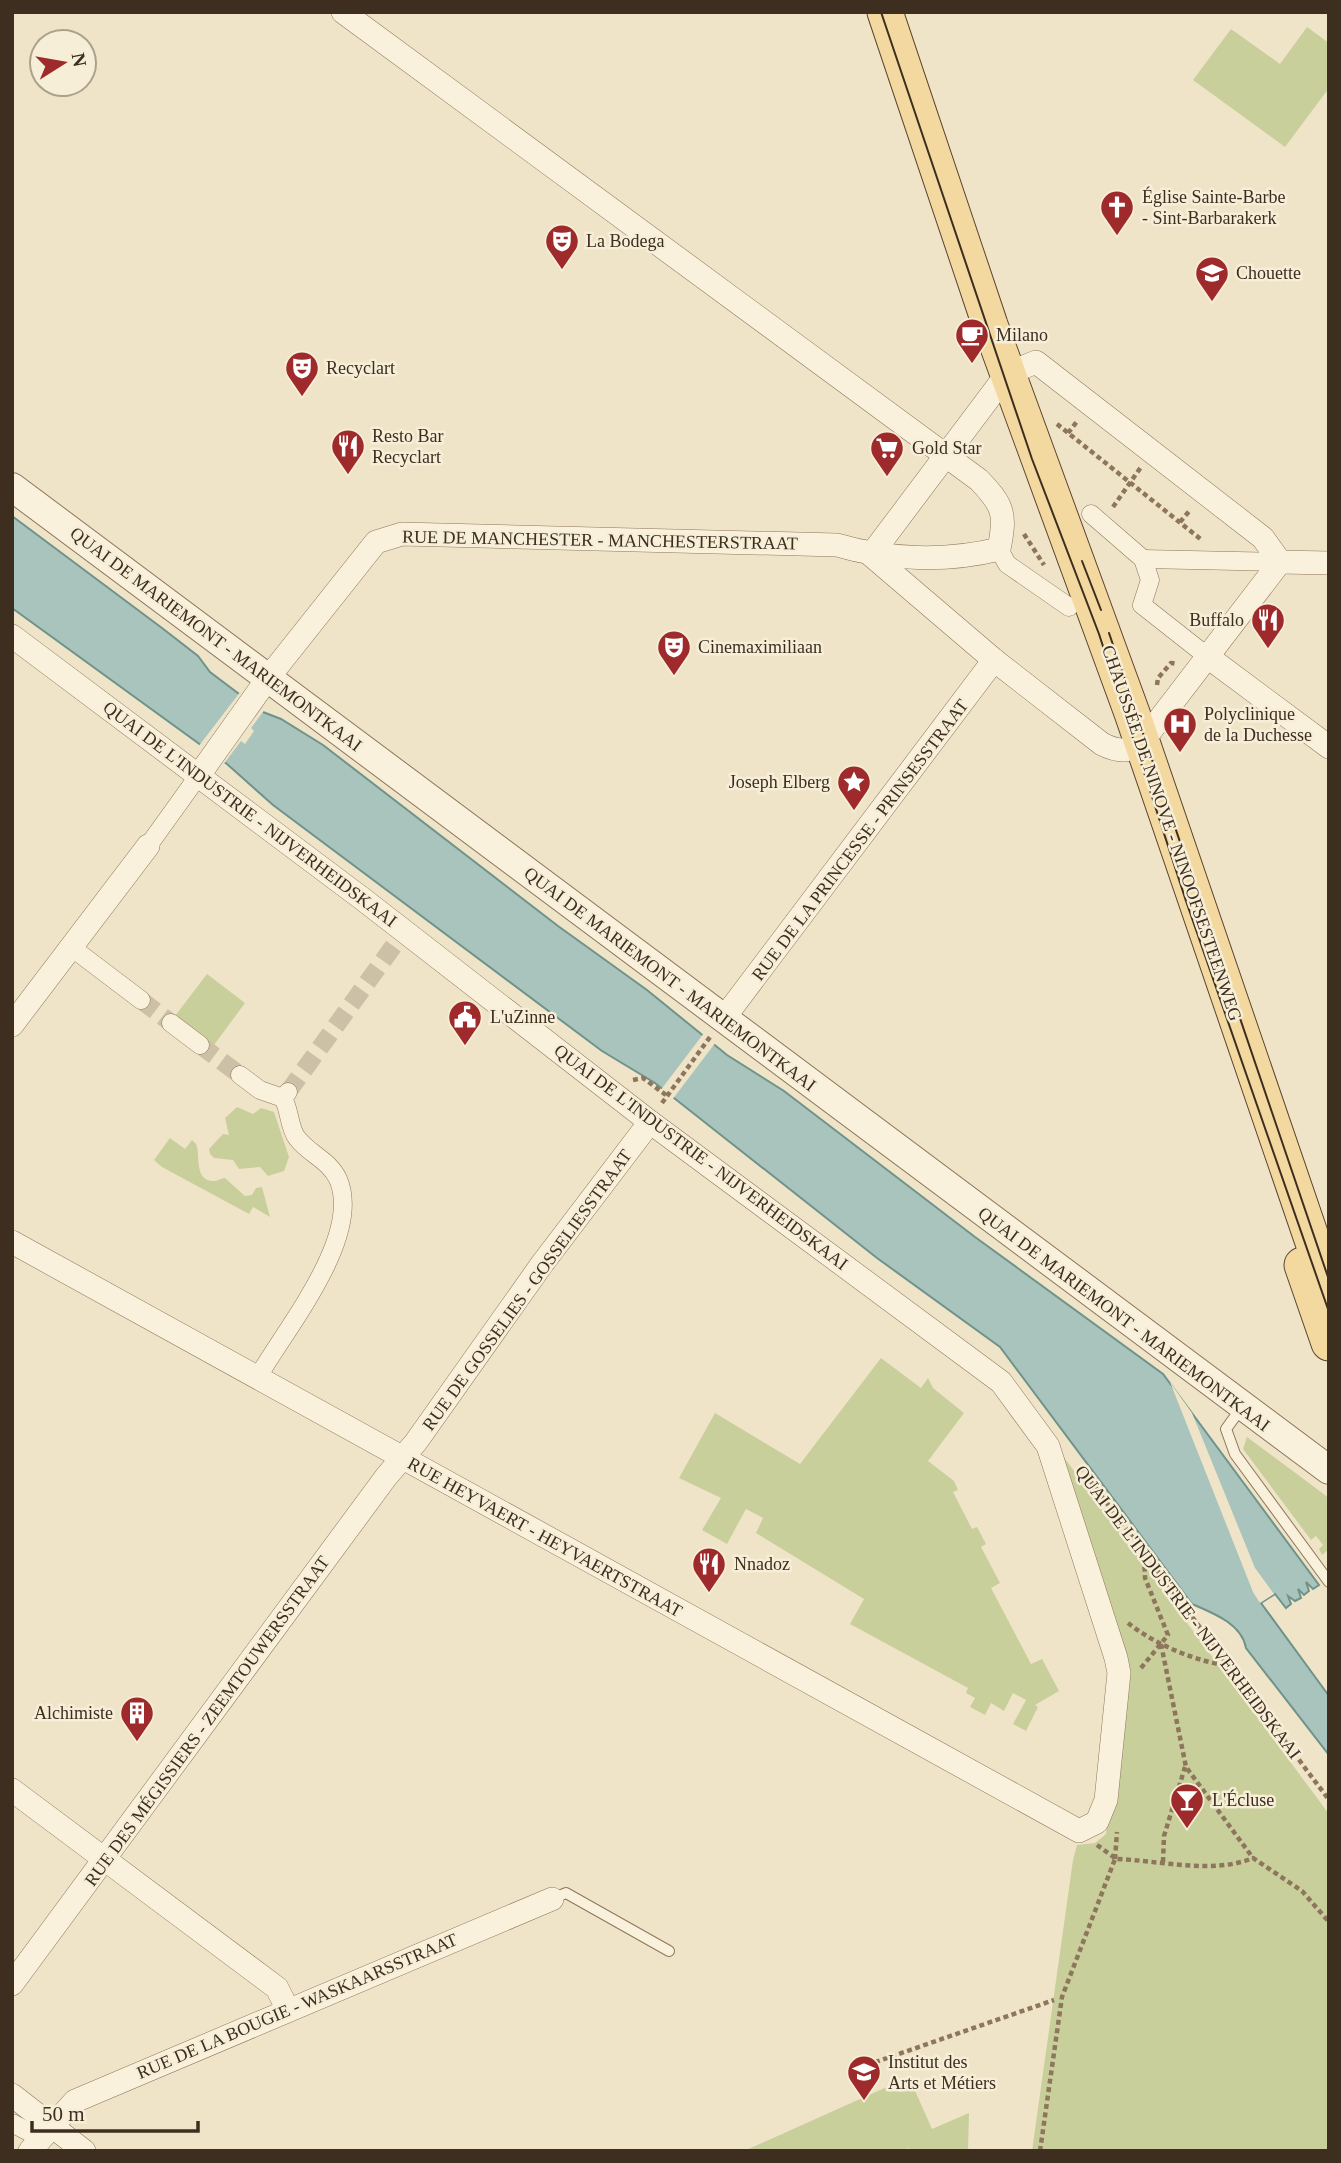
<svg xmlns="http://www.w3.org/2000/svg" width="1341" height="2163" font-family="'Times New Roman',serif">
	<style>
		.green { fill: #c9cf9b }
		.water { fill: #a9c4bc; stroke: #6f938a; stroke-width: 2 }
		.pier { fill: #f0e4c8 }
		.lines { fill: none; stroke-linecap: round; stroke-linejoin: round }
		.pedestrian-tunnel { stroke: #ccc0a6; stroke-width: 18; stroke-dasharray: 18 9; stroke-linecap: butt }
		.service-casing { stroke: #8d765c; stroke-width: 12 }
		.pedestrian-casing { stroke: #8d765c; stroke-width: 19 }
		.minor-casing { stroke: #8d765c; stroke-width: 24 }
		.tertiary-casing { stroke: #8d765c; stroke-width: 30 }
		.primary-casing { stroke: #5b4430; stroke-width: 37 }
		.path { stroke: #8d765c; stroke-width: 4.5; stroke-dasharray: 5 3.5; stroke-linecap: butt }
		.service { stroke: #faf1dc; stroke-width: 10 }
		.pedestrian { stroke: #faf1dc; stroke-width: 18 }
		.minor { stroke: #faf1dc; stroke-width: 23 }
		.tertiary { stroke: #faf1dc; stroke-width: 28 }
		.primary { stroke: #f3d9a0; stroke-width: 35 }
		.tram { stroke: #3d2e20; stroke-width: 2 }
		.labels { text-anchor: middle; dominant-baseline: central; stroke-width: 5; stroke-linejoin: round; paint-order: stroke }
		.poi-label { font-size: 18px; fill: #3d2e20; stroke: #f7eed8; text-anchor: start }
		.street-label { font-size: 18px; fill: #3d2e20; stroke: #f7eed8 }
	</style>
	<rect width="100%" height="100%" fill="#f0e4c8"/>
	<g class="green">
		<path d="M1307,27L1329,43V88L1285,147L1193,80L1231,29L1280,64Z"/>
		<path d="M207,974L245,1003L214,1045L175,1016Z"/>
		<path d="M237,1107L253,1114L261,1108L274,1112L289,1157L284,1171L268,1176L260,1167L239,1169L233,1160L214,1158L210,1154L209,1149L223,1134L229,1135L225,1118Z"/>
		<path d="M170,1138L185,1149L192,1140L196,1144C201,1155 193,1182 215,1181C218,1181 221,1178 225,1178L245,1196L252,1195L256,1188L262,1187L270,1217L253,1207L249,1214L162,1167L154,1160Z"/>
		<path d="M881,1358L921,1388L928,1378L933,1388L964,1413L928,1461L954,1481L958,1490L953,1492L972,1529L977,1527L986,1544L981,1547L1000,1583L991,1588L1031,1664L1042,1659L1059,1691L1035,1705L1038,1707L1026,1731L1013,1724L1026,1700L1013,1693L1004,1711L991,1703L985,1715L970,1707L975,1698L966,1693L968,1688L850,1624L864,1599L756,1533L763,1518L746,1509L727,1544L702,1530L721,1498L679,1478L715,1413L800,1464Z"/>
		<path d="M1247,1437L1329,1498V1549L1322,1555L1319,1549L1323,1545L1316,1536L1311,1540L1243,1449Z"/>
		<path d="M1054,1444L1329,1814V2151H1032L1073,1860L1077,1845L1095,1843L1106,1834L1124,1702Z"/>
		<path d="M909,2077L932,2129L969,2113L968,2151H911L909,2148L902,2151H744Z"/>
	</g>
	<path class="water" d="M12,516L162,628L198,656L210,672L263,712L281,719L323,745L558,926L647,990L727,1055L784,1091L975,1237L1163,1374L1319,1585L1313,1589L1306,1582L1309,1591L1304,1595L1298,1589L1301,1598L1295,1601L1288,1596L1291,1604L1286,1608L1275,1594L1261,1603L1329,1696V1755L1246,1648C1242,1624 1213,1613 1192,1604L1000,1347L877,1258L655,1083L602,1051L273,805L227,764L12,608Z"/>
	<g class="pier">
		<path d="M241,691L266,708L251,728L254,731L245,744L241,741L223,765L198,747Z"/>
		<path d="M704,1033L716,1042L672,1100L660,1091Z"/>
		<path d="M1170,1382L1192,1413L1255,1568L1274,1594L1260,1603L1253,1592Z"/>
	</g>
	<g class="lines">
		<g class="pedestrian-tunnel">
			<path d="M141,1000L171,1023"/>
			<path d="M200,1045L240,1075"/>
			<path d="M288,1092L395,944"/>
		</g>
		<g class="service-casing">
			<g id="service">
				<path d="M1242,1407L1226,1429L1235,1454L1329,1582"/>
				<path d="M552,1899L566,1893L669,1951"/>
			</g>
		</g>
		<g class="pedestrian-casing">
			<g id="pedestrian">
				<path d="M1091,514L1143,559L1150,580L1142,605L1208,657"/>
				<path d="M999,549L1007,564L1069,607"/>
				<path d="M1143,559L1280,562"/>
				<path d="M148,846L199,775"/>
				<path d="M71,947L141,1000"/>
				<path d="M171,1023L200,1045"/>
				<path d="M240,1075L260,1090L283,1098"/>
				<path d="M258,1377C286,1328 363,1236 338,1179C329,1160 309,1154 297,1138C289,1128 290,1110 283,1098L288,1092"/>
				<path d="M12,2123L31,2133"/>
			</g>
		</g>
		<g class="minor-casing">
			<g id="minor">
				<path d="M1036,362L1263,538L1280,562L1146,737C1133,753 1120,753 1102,744L994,660L871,555L1007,374Z"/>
				<path d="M1280,562L1329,563"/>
				<path d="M12,636L364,900L650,1122L1001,1382L1048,1446L1116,1658L1119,1673L1106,1800L1097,1822L1079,1831L12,1242"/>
				<path d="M1208,657L1329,747"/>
				<path d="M199,775L268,678L376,542L402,534L837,545C887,560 948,562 999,549C1006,514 1004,506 979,480L343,12"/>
				<path d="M724,1018L994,660"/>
				<path d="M12,1025L148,846"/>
				<path d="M12,1790L277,1988L288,2010"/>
				<path d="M12,1984L386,1477L416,1442L542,1264L650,1122"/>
				<path d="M12,2095L84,2151"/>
				<path d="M30,2151L75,2101L552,1899"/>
			</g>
		</g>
		<g class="tertiary-casing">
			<path id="tertiary" d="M12,487L1329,1470"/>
		</g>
		<g class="primary-casing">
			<g id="primary">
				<path d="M885,12L990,325L1132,713L1329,1289"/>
				<path d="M1302,1265L1329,1343"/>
			</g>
		</g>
		<g class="path">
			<path d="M1057,424L1203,541"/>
			<path d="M1068,433L1078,420"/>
			<path d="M1113,507L1141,467"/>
			<path d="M1180,522L1191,509"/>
			<path d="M1024,534L1044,565"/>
			<path d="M1157,685L1158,678L1171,663L1177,664"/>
			<path d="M633,1080L643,1078L666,1095"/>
			<path d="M662,1103L710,1037"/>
			<path d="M1080,1467L1329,1800"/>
			<path d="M1128,1623C1156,1645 1193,1660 1228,1666"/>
			<path d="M1161,1644L1186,1767L1253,1858"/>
			<path d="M1141,1668L1168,1635L1145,1578L1144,1555"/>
			<path d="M1097,1845L1115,1858"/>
			<path d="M1115,1859L1117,1832"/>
			<path d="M1163,1862L1164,1836L1185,1767"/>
			<path d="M867,2065L1054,2000"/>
			<path d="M1040,2151L1062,1997L1115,1859C1159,1860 1212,1875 1253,1858L1302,1891L1329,1922"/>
		</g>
		<use href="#service" class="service"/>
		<use href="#pedestrian" class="pedestrian"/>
		<use href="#minor" class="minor"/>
		<use href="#tertiary" class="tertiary"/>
		<use href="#primary" class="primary"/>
		<g class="tram">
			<path d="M881,12L1032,459L1099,634L1186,901L1329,1312"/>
			<path d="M1082,561L1101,610"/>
			<path d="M1109,633L1329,1280"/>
		</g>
	</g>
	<defs>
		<g id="church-pin" transform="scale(1.75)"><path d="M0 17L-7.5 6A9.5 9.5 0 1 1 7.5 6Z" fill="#9e2a2b" stroke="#f7eed8"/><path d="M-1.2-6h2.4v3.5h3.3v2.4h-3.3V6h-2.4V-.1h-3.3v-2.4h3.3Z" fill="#fff"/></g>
		<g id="theatre-pin" transform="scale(1.75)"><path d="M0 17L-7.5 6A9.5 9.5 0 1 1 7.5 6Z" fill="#9e2a2b" stroke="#f7eed8"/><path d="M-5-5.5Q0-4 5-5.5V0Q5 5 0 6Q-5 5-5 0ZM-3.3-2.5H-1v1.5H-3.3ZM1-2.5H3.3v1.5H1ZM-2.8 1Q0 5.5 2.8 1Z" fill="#fff"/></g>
		<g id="school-pin" transform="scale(1.75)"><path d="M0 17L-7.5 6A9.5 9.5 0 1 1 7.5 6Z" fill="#9e2a2b" stroke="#f7eed8"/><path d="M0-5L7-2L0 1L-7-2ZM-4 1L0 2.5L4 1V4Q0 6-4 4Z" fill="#fff"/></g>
		<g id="cafe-pin" transform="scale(1.75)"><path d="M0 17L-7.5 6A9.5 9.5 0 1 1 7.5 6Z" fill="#9e2a2b" stroke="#f7eed8"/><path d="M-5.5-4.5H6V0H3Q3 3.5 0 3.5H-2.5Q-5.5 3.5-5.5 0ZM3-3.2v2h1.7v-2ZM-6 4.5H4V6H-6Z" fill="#fff"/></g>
		<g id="restaurant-pin" transform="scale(1.75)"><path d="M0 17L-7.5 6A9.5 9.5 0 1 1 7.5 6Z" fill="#9e2a2b" stroke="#f7eed8"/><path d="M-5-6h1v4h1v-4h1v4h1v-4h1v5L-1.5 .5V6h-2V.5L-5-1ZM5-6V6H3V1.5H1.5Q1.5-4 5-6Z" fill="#fff"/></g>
		<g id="supermarket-pin" transform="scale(1.75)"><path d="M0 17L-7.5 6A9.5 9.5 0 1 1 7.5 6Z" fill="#9e2a2b" stroke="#f7eed8"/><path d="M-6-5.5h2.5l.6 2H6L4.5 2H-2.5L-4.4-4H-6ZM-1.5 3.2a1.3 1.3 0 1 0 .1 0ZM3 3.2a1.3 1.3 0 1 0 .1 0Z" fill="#fff"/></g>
		<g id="hospital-pin" transform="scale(1.75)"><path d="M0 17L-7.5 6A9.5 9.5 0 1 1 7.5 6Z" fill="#9e2a2b" stroke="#f7eed8"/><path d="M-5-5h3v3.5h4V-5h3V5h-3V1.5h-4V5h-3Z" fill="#fff"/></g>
		<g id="sight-pin" transform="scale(1.75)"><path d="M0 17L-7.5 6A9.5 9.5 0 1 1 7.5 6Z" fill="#9e2a2b" stroke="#f7eed8"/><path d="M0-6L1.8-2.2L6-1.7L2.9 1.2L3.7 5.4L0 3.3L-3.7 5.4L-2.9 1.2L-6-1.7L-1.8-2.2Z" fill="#fff"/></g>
		<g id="civic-pin" transform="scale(1.75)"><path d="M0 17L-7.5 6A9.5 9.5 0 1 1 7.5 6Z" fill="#9e2a2b" stroke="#f7eed8"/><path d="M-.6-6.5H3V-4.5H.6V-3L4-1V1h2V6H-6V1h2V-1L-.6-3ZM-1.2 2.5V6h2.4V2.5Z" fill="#fff"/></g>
		<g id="building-pin" transform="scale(1.75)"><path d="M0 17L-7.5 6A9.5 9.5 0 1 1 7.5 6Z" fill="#9e2a2b" stroke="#f7eed8"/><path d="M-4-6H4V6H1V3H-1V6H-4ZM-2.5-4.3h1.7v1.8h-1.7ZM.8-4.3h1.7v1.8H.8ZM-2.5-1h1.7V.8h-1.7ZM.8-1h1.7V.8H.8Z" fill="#fff"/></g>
		<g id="bar-pin" transform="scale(1.75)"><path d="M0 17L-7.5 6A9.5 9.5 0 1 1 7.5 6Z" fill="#9e2a2b" stroke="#f7eed8"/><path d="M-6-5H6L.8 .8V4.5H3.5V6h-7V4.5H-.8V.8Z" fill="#fff"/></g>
	</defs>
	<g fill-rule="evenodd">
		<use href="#church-pin" x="1117" y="207"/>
		<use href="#theatre-pin" x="562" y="241"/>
		<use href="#school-pin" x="1212" y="273"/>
		<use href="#cafe-pin" x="972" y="335"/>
		<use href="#theatre-pin" x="302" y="368"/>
		<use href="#restaurant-pin" x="348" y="446"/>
		<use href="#supermarket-pin" x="887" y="448"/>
		<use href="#restaurant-pin" x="1268" y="620"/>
		<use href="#theatre-pin" x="674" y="647"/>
		<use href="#hospital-pin" x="1180" y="724"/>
		<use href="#sight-pin" x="854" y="782"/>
		<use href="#civic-pin" x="465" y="1017"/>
		<use href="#restaurant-pin" x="709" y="1564"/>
		<use href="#building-pin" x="137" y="1713"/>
		<use href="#bar-pin" x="1187" y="1800"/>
		<use href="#school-pin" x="864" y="2072"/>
	</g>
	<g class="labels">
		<g class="poi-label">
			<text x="1142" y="197">Église Sainte-Barbe<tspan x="1142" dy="21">- Sint-Barbarakerk</tspan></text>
			<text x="586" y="241">La Bodega</text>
			<text x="1236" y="273">Chouette</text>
			<text x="996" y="335">Milano</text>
			<text x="326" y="368">Recyclart</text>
			<text x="372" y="436">Resto Bar<tspan x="372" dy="21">Recyclart</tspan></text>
			<text x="912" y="448">Gold Star</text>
			<text x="1244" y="620" text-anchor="end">Buffalo</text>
			<text x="698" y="647">Cinemaximiliaan</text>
			<text x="1204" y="714">Polyclinique<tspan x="1204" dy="21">de la Duchesse</tspan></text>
			<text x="830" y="782" text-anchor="end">Joseph Elberg</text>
			<text x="490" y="1017">L'uZinne</text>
			<text x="734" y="1564">Nnadoz</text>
			<text x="113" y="1713" text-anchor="end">Alchimiste</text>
			<text x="1212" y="1800">L'Écluse</text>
			<text x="888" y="2062">Institut des<tspan x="888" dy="21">Arts et Métiers</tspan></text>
		</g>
		<g class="street-label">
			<text transform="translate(600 540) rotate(1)">RUE DE MANCHESTER - MANCHESTERSTRAAT</text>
			<text transform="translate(216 639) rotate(37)">QUAI DE MARIEMONT - MARIEMONTKAAI</text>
			<text transform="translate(250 814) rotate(37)">QUAI DE L'INDUSTRIE - NIJVERHEIDSKAAI</text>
			<text transform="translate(1172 833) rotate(71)">CHAUSSÉE DE NINOVE - NINOOFSESTEENWEG</text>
			<text transform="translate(860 840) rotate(-53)">RUE DE LA PRINCESSE - PRINSESSTRAAT</text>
			<text transform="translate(670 979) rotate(37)">QUAI DE MARIEMONT - MARIEMONTKAAI</text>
			<text transform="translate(701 1157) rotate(37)">QUAI DE L'INDUSTRIE - NIJVERHEIDSKAAI</text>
			<text transform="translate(527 1290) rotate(-54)">RUE DE GOSSELIES - GOSSELIESSTRAAT</text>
			<text transform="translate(1124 1319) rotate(37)">QUAI DE MARIEMONT - MARIEMONTKAAI</text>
			<text transform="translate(545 1537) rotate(29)">RUE HEYVAERT - HEYVAERTSTRAAT</text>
			<text transform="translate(1188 1612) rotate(53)">QUAI DE L'INDUSTRIE - NIJVERHEIDSKAAI</text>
			<text transform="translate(207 1721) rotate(-54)">RUE DES MÉGISSIERS - ZEEMTOUWERSSTRAAT</text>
			<text transform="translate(297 2006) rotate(-23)">RUE DE LA BOUGIE - WASKAARSSTRAAT</text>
		</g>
	</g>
	<rect width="1341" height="2163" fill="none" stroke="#3d2e20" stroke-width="28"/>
	<g transform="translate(63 63) rotate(79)"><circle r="33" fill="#f7eed8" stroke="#ada18e" stroke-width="2"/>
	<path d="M0-5L12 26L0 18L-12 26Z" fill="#9e2a2b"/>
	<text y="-10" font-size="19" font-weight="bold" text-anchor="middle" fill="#3d2e20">N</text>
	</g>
	<path d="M32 2121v10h166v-10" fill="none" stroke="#3d2e20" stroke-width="3.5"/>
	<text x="42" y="2121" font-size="21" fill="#3d2e20" stroke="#f7eed8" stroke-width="5" paint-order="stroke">50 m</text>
</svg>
